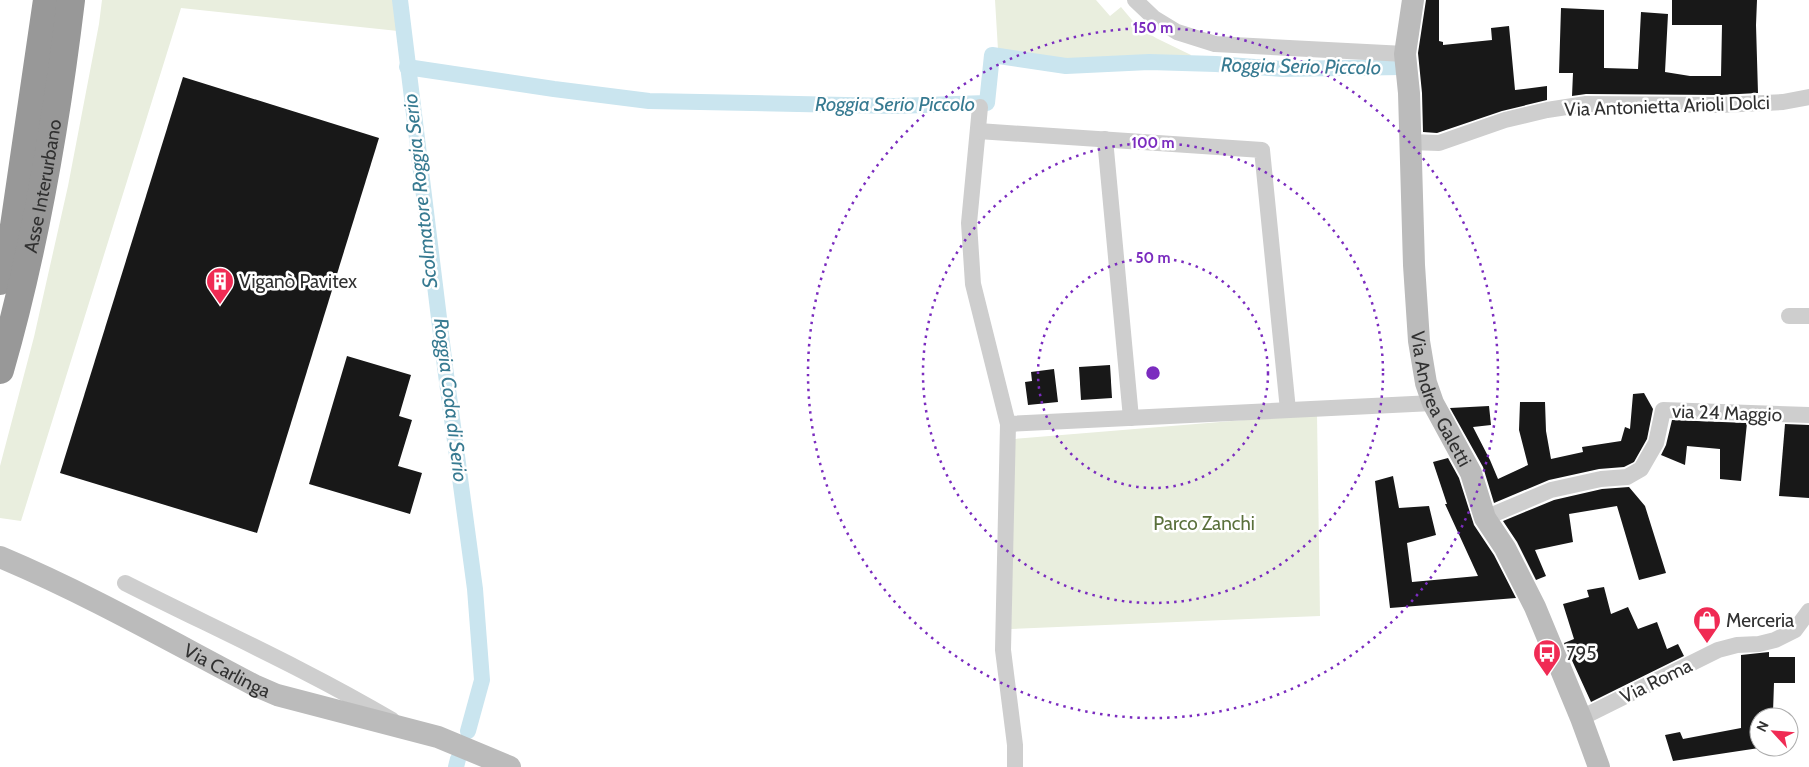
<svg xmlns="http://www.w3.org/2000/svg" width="1809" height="767" font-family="Cabin,sans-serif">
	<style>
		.green { fill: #e9eede }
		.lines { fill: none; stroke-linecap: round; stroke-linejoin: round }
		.canal { stroke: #cae5ef; stroke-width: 16 }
		.building { fill: #181818 }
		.street { stroke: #cecece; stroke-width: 16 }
		.secondary { stroke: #bbb; stroke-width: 22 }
		.highway { stroke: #989898; stroke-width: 28 }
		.ring { fill: none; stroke: #7b2cbf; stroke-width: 2.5; stroke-dasharray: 2.5 5 }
		.labels { text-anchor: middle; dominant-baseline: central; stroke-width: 5; stroke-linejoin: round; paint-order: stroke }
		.street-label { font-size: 19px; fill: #313131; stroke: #fff }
		.poi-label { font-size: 19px; fill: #313131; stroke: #fff; text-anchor: start }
		.park-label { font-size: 19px; fill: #5a703b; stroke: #fff }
		.water-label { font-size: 20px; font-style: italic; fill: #377a91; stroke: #fff }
		.centre { fill: #7b2cbf; stroke: #fff; stroke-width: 2.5 }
		.ring-label { font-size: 15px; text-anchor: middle; font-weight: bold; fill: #7b2cbf; stroke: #fff; stroke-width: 5; stroke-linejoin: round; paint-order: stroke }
	</style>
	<rect width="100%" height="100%" fill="#fff"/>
	<g class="green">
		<path d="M102,0H394L398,31L181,8L21,521L0,518V466L34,337L68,186L99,24Z"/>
		<path d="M995,0H1096L1110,16L1121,7L1137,26L1156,38L1191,55L1189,59L1147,57L1070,61L998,50Z"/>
		<path d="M1317,414L1320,616L1011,629L1014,439Z"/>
	</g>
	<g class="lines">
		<g class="canal">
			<path d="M400,0L445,367L475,589L482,680L468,731"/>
			<path d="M407,67L554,89L649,101L894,106L987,103L992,55L1066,66L1149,62L1216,64L1282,69L1401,67"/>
			<path d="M456,767L458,759"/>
		</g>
	</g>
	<g class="building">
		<path d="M1426,0H1439V41L1443,42V45L1492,40L1491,28L1509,26L1515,90L1547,86V100L1502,111L1437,133L1423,132L1422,93L1418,53Z"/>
		<path d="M1672,0H1757L1756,25L1758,93L1720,95L1586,94L1572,96L1573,73H1559L1561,8L1604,10V68L1638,69L1641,12L1668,14L1665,72L1690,76H1721L1722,25H1672Z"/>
		<path d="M183,77L379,138L257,533L60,473Z"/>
		<path d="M347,356L411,375L399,416L412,420L398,466L422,473L410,514L309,484Z"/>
		<path d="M1110,365L1112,398L1081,400L1079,367Z"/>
		<path d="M1054,369L1058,402L1028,405L1025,382L1032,381L1031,372Z"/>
		<path d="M1644,393L1653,409L1647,439L1634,462L1624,467L1599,469L1549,480L1494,503L1483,467L1450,408L1489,406L1491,425L1473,427L1490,460L1498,479L1528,465L1519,430L1520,402H1545L1546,431L1551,459L1583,452L1582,447L1621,441L1625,427L1630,429L1633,394Z"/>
		<path d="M1672,420L1747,423L1741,481L1720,479V449L1687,446L1685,465L1661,455L1666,445Z"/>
		<path d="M1785,424L1809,425V498L1779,496Z"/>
		<path d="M1448,458L1459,478L1474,525L1494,555L1516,598L1390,608L1375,481L1393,476L1399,508L1429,506L1436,535L1407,543L1412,582L1478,576L1445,504H1447L1433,462Z"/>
		<path d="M1629,487L1645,506L1666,573L1639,580L1617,506L1569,514L1573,542L1535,550L1546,576L1536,580L1517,542L1503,521L1554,500L1602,489Z"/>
		<path d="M1604,587L1611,614L1628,607L1638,629L1657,622L1667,649L1678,644L1684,656L1591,702L1564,643L1574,639L1563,604L1589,597L1587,590Z"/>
		<path d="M1769,652V657H1795V683H1774L1773,712H1759V748L1673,761L1665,735L1680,732L1683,739L1741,728V655Z"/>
	</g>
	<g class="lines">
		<g class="street">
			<path d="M1135,0L1154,18L1177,32L1215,44L1405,54"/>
			<path d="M980,107L969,223L973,284L1008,424L1003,650L1015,745V767"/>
			<path d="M978,131L1262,150L1288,410"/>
			<path d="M1105,139L1131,418"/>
			<path d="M1410,142L1439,143L1505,120L1547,110L1586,104L1720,105L1783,102L1809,97"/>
			<path d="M1789,316H1809"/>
			<path d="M1008,424L1433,403"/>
			<path d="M1485,518L1551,490L1601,479L1627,477L1641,469L1656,443L1663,410L1809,415"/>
			<path d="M125,583C214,628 306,669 392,720"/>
			<path d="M1581,718L1718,650L1737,645L1759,644L1775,640L1795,630L1809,611"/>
		</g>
		<g class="secondary">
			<path id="s1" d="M1413,0L1405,54L1409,93L1414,265L1419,341L1426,383L1433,403L1471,473L1485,518L1505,548L1535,607L1581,718L1599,767"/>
			<path id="s2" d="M0,557C88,594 170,641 254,685L277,695L438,737L510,767"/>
		</g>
		<g class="highway">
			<path d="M0,281L14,226L47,0"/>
			<path id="s3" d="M0,370C35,249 56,125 71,0"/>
		</g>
	</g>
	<g class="ring">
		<circle cx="1153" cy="373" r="115"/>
		<circle cx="1153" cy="373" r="230"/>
		<circle cx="1153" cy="373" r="345"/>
	</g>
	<defs>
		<g id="building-pin" transform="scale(1.4375)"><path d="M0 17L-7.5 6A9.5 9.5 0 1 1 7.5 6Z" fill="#f02b54" stroke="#fff"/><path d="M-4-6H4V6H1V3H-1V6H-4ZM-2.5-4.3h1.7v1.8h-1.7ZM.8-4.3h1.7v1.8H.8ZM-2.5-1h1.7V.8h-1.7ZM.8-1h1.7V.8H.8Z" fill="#fff"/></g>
		<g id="shop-pin" transform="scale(1.4375)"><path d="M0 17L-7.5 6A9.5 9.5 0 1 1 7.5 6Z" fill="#f02b54" stroke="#fff"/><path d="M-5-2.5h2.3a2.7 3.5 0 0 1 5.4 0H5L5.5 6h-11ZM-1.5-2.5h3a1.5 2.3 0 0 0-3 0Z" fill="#fff"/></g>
		<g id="bus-pin" transform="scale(1.4375)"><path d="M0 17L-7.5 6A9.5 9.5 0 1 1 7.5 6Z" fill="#f02b54" stroke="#fff"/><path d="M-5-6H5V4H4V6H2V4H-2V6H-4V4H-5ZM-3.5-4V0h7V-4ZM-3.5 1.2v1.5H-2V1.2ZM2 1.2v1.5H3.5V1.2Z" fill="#fff"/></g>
	</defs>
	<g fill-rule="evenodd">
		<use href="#building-pin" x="220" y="281"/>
		<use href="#shop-pin" x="1707" y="620"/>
		<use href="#bus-pin" x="1547" y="653"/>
	</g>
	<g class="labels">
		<g class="street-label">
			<text transform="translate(1667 106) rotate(-2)">Via Antonietta Arioli Dolci</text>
			<text stroke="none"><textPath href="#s3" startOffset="189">Asse Interurbano</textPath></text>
			<text stroke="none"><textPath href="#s1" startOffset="404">Via Andrea Galetti</textPath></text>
			<text transform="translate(1727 413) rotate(2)">via 24 Maggio</text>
			<text stroke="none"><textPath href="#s2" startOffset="254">Via Carlinga</textPath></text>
			<text transform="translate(1656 681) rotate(-26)">Via Roma</text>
		</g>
		<g class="poi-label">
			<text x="239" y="281">Viganò Pavitex</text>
			<text x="1726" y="620">Merceria</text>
			<text x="1566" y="653">795</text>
		</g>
		<g class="park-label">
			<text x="1204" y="523">Parco Zanchi</text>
		</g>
		<g class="water-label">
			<text transform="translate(1301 66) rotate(1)">Roggia Serio Piccolo</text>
			<text x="895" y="104">Roggia Serio Piccolo</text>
			<text transform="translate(420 191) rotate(-96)">Scolmatore Roggia Serio</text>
			<text transform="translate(451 400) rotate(83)">Roggia Coda di Serio</text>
		</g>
	</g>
	<circle cx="1153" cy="373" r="8" class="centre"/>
	<g class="ring-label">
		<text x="1153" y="33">150 m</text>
		<text x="1153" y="148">100 m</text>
		<text x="1153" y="263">50 m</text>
	</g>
	<g transform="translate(1774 732) rotate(296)"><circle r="24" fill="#ffffff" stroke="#adadad"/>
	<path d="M0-4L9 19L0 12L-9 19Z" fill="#f02b54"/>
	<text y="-8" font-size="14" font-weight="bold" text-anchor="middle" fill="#313131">N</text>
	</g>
</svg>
